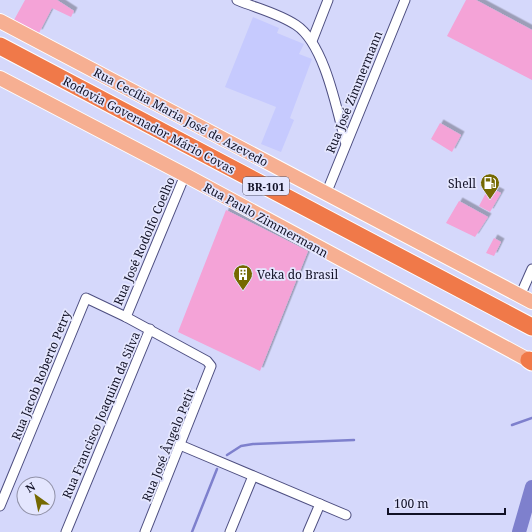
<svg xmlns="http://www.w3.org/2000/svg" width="532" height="532" font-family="'Noto Serif',serif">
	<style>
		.built { fill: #c6cafe }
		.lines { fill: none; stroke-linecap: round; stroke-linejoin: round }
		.stream { stroke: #7e80cd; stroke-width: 2.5 }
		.river { stroke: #7e80cd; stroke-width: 14 }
		.building { fill: #f4a3d7; filter: url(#shadow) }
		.minor-casing { stroke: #4e4f81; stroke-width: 11 }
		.primary-casing { stroke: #fff; stroke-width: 16 }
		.motorway-casing { stroke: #fff; stroke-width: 19 }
		.minor { stroke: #fff; stroke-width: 9 }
		.primary { stroke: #f6af92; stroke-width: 14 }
		.motorway { stroke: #f07949; stroke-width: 17 }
		.labels { text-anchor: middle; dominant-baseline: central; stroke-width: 3.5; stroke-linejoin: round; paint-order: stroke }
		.shield { fill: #e4e6fe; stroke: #505166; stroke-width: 1 }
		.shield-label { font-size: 11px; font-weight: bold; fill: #111125 }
		.street-label { font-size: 12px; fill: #111125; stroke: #e4e6fe }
		.poi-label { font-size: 12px; fill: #111125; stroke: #e4e6fe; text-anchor: end }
	</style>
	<defs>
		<filter id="shadow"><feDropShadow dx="3.5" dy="-3.5" stdDeviation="0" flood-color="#0004"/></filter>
	</defs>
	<rect width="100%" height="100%" fill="#d5d8fb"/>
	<path class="built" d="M253,17L279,28L277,33L304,44L299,54L312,59L290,118L294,120L281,152L261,144L276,107L225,87Z"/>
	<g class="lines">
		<g class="stream">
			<path d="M512,425L532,418"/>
			<path d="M227,455L241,446L253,444L354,440"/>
			<path d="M192,532L217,469"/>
		</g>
		<path class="river" d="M519,532L532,487"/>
	</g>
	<g class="building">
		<path d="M25,0H57L74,11L71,17L52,8L39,33L14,20Z"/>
		<path d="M466,0H476L532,30V80L447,36Z"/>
		<path d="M440,123L461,135L452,152L431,139Z"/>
		<path d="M489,187L501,193L490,212L479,206Z"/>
		<path d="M459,201L488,217L475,237L446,223Z"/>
		<path d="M226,210L308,251L260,371L178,332Z"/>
		<path d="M494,238L501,242L494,256L486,253Z"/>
	</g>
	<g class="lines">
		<g class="minor-casing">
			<g id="minor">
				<path d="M237,0C256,8 278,13 296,25C325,44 337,111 346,144"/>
				<path d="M312,41L328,0"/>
				<path d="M326,194L405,0"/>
				<path d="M520,296L532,269"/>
				<path d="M126,317L185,175"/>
				<path d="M180,445L346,515"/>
				<path d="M0,506L86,298L126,317L207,361L211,366L145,532"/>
				<path d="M66,532L150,329"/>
				<path d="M230,532L253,476"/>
				<path d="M308,532L320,504"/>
			</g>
		</g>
		<g class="primary-casing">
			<g id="primary">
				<path d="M0,21L532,302"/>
				<path d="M0,78L185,175L532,362"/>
			</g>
		</g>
		<g class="motorway-casing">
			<g id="motorway">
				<path d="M0,46L532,327"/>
				<path d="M529,360L532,362"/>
			</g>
		</g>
		<use href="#minor" class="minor"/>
		<use href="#primary" class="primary"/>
		<use href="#motorway" class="motorway"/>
	</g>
	<defs>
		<g id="fuel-pin" transform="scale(1)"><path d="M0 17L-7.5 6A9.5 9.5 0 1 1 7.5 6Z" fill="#756901" stroke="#e4e6fe"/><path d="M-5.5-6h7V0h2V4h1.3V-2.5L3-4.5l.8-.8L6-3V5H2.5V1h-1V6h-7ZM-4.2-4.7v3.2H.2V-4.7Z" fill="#fff"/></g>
		<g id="building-pin" transform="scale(1)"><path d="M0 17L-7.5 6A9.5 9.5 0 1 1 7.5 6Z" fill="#756901" stroke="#e4e6fe"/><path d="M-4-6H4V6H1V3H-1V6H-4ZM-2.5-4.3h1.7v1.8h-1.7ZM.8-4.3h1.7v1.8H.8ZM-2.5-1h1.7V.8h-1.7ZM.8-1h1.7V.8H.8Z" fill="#fff"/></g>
	</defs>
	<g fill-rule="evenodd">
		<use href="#fuel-pin" x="490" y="183"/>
		<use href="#building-pin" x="243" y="274"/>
	</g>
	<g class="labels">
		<rect class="shield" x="243" y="177" width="46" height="18" rx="3"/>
		<g class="shield-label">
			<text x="266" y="186">BR-101</text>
		</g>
		<g class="street-label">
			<text transform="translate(354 92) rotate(-68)">Rua José Zimmermann</text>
			<text transform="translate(181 117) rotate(28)">Rua Cecília Maria José de Azevedo</text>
			<text transform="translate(149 125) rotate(28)">Rodovia Governador Mário Covas</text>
			<text transform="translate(266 220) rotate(29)">Rua Paulo Zimmermann</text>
			<text transform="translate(144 241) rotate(-67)">Rua José Rodolfo Coelho</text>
			<text transform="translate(41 375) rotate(-68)">Rua Jacob Roberto Petry</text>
			<text transform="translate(101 415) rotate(-67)">Rua Francisco Joaquim da Silva</text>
			<text transform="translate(168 445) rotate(-68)">Rua José Ângelo Petit</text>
		</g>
		<g class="poi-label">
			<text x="476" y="183">Shell</text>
			<text x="257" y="274" text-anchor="start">Veka do Brasil</text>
		</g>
	</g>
	<g transform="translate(36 496) rotate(327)"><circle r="19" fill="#e4e6fe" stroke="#9091a7"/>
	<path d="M0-3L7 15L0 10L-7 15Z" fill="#756901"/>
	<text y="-6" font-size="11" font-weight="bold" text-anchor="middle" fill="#111125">N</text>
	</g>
	<path d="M388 508v6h117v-6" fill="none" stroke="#111125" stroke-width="2"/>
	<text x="394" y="508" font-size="12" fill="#111125" stroke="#e4e6fe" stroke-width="3" paint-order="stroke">100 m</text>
</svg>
